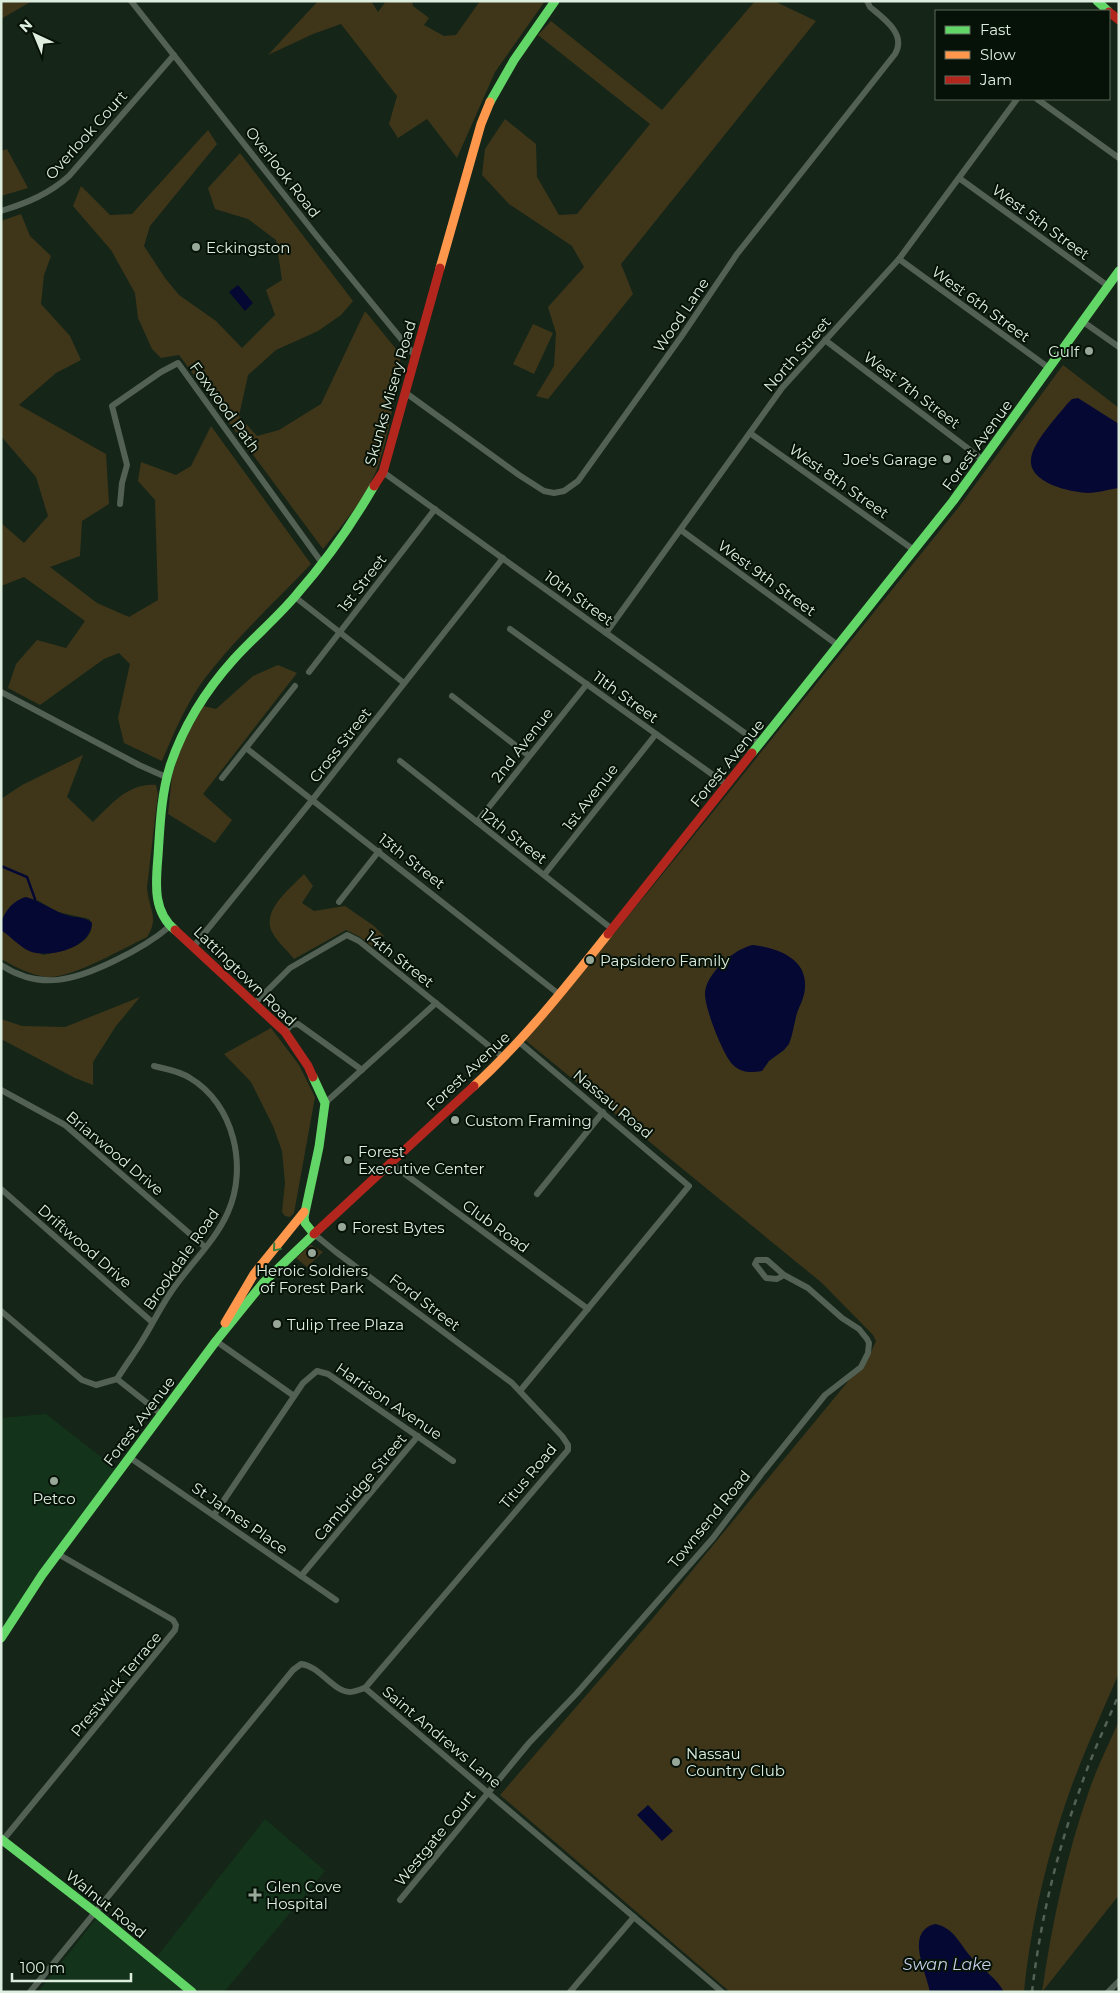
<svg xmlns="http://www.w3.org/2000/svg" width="1120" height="1993" font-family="Montserrat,sans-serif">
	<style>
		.built { fill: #13341a }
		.green { fill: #3f361a }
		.water { fill: #050833 }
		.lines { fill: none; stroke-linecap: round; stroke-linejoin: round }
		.stream { stroke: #050833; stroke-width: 2.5 }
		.street { stroke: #536155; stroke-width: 6 }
		.fast { stroke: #63d668; stroke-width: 9 }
		.slow { stroke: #ff974d; stroke-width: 9 }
		.jam { stroke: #b3261e; stroke-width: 9 }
		.rail { stroke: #556157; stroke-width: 2.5; stroke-dasharray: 6 6; stroke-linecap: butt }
		.oneway { stroke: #397d3c }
		.poi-dot { fill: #97a899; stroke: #061107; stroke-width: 2 }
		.labels { text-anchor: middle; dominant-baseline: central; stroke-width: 4; stroke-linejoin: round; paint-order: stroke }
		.street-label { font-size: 15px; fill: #ddeedf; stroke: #061107 }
		.poi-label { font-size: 15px; fill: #ddeedf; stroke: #061107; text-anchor: start }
		.water-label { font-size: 16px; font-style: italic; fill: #c8d2eb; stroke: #061107 }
	</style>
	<rect width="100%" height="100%" fill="#152518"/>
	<g class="built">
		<path d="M46,1414L119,1471L1,1639V1418Z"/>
		<path d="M265,1819L325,1871L224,1992H38L96,1919L151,1964Z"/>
	</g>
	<g class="green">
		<path d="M1,1H32L1,19Z"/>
		<path d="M318,1H371L378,12L386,1H412L413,6L429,18L424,25L444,36L456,35L480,1H545L495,72L457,158L427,119L398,138L389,124L397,96L341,24L313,34L268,55Z"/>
		<path d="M755,1H774L816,21L621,264L633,294L548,399L536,396L554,366L556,333L548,307L584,267L572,246L509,204L482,175L485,149L505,119L536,144L537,177L559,215L577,214L650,124L538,35L551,21L662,110Z"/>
		<path d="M208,130L217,144L150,226L144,246L165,278L179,295L216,321L242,348L275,315L266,290L282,280L276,240L248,219L215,209L208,188L240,153L353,301L341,315L318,331L276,350L248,375L239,416L257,436L279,430L321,404L365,311L401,355C395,393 390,433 377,469C365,499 343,524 323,549L179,355L161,358L152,349L138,318L135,293L111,250L73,206L81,186L110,215L132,214Z"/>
		<path d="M7,149L28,188L1,196V151Z"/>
		<path d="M21,214L30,236L51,256L44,275L41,304L70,336L81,360L56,373L19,405L106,454L109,504L82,521L80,556L50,567L97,603L129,617L158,600L155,500L138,481L141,462L176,475L191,466L211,426L311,564C275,602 230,643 200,685C184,709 173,735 162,761L124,743L118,718L130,664L119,653L104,659L40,705L8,688L16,664L37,640L66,648L85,621L24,577L1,586V523L24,543L48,516L36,477L1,436V221Z"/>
		<path d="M533,324L553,333L534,374L513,364Z"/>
		<path d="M1063,365L1119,408V1673C1103,1710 1086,1747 1072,1785C1048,1851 1031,1922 1024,1992H730L500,1795L653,1618L850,1379L866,1363L876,1341L873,1335L822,1283L525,1040L554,1007L679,854L958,508Z"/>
		<path d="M278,665L297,673L203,794L232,820L215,843L168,814L172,776L180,748L203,706L216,709L253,676Z"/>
		<path d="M83,755L67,797L93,822C112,804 128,783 156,785L158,794L147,887C148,908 160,917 147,937C124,948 71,979 47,977C30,975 16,967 1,959V930L43,955C61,951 92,947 92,923L89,919L58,912L35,899L5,914L1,921V799L22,785Z"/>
		<path d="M304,874L313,886L302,903L314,911L345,906L374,926L384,936L374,948L360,937L346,930L294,959C288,951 277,942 272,932C261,910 291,888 304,874Z"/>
		<path d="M140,997L116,1026L93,1062V1085L75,1078L1,1039V1019L22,1026L65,1027Z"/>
		<path d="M271,1028L299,1065L315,1097L294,1213L290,1217L285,1216L282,1212L285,1183L282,1151L273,1126L251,1082L224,1054Z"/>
		<path d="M311,1245L323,1252L307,1267L296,1258Z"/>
		<path d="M1119,1721V1895L1042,1992C1052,1924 1066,1856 1089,1791C1097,1767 1109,1744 1119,1721Z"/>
	</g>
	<g class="water">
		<path d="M238,285L253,303L245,311L229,292Z"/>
		<path d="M1078,398L1119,424V488C1109,489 1098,493 1088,493C1070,492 1028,483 1031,459C1033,442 1056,418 1067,404L1072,399Z"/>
		<path d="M26,897C41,901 54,912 70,916C78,918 86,917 92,923C91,948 49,959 29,951C19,946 10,936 1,930C1,915 11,901 26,897Z"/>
		<path d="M753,945C777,948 807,958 805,987C805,996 800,1005 797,1013C794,1024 793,1034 789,1044L784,1050L769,1061L762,1071C752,1073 741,1073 733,1065C723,1055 705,1009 705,994C705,974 735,948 753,945Z"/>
		<path d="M648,1805L673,1831L662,1841L637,1815Z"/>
		<path d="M935,1924C955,1927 961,1948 975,1961C985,1971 997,1979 1004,1992H930C927,1973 904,1932 935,1924Z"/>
	</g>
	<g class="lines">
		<path class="stream" d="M1,866L27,877L35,899"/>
		<g class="street">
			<path d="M131,1L316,235L416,357"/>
			<path d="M1037,99L1119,158"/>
			<path d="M959,178L1108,286"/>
			<path d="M1,211C27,203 49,194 69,176L174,55"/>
			<path d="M899,259L1049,368"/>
			<path d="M1082,321L1119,347"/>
			<path d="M825,340L983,460"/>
			<path d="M406,393L519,475L544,491L554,493L564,491L578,481L681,337L737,254L895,54C907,34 883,18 870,7L867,1"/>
			<path d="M750,433L914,550"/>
			<path d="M383,472L760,744"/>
			<path d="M120,504L122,483L127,465L112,406L161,372L178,363L322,563"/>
			<path d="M681,530L839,646"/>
			<path d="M295,597L404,683"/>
			<path d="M510,629L727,785"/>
			<path d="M606,633L782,388L899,259L1017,99"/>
			<path d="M309,672L435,509"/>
			<path d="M1,692L139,765L166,777"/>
			<path d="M452,696L529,756"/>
			<path d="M246,748L560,995"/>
			<path d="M400,761L612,929"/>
			<path d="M222,778L295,686"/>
			<path d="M477,822L587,684"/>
			<path d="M544,875L656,734"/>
			<path d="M339,902L379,851"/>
			<path d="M194,946L313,799L503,558"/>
			<path d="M1,965C41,991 75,980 114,961C135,951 153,941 170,926"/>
			<path d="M255,1003L290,968L347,935L359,941L504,1058"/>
			<path d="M285,1032L291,1025L298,1024L362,1070"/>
			<path d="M519,1042L689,1186L520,1391"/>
			<path d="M1,1090L65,1125L205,1247"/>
			<path d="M325,1103L436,1003"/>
			<path d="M390,1163L588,1309"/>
			<path d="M1,1189L152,1322"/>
			<path d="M537,1194L603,1112"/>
			<path d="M314,1234L336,1252L512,1383L562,1436L568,1445V1450L365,1688"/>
			<path d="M1,1311L82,1380L96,1385L117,1379"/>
			<path d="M216,1341L294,1396"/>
			<path d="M117,1379C125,1366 134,1354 142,1341C152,1325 160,1308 171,1292C189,1265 215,1242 228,1212C248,1167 234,1104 190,1078C180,1071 166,1069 154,1066"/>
			<path d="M117,1379L161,1414"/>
			<path d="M129,1457L336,1600"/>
			<path d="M214,1515L303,1383L317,1371L328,1374L453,1461"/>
			<path d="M301,1576L418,1436"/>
			<path d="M3,1840L175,1630L176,1625L173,1620L58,1554"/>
			<path d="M400,1900L529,1743L577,1693L713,1538L763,1472L825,1395L861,1367L868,1353L869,1343L867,1339L859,1329L842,1318L808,1288L784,1275L767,1260H757L755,1264L766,1278L777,1279L784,1275"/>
			<path d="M30,1992L293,1670L301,1664C320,1666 332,1691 350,1692C354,1692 361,1689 365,1688L722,1992"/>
			<path d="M570,1992L634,1917"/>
			<path d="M1108,1992L1119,1981"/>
		</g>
		<g class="fast">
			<path d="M1097,1L1108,11"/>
			<path d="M490,102L514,60L555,1"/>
			<path d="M752,753L953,501L1119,271"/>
			<path d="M175,930C152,911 156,882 158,856C160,826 161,795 170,766C183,727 206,690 234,659C254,637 278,617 297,594C326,561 352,524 374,486"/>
			<path d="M1,1638L42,1575L216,1341L263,1283L314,1234L305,1223L304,1217L319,1147L325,1103L313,1077"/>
			<path d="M1,1839L95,1912L192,1992"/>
		</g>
		<g class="slow">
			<path d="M440,268L481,124L490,102"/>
			<path d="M474,1086C524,1040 566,987 608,934"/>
			<path d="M225,1323L254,1274L304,1212"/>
		</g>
		<g class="jam">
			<path d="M1109,12L1119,20"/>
			<path d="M374,486L383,472L440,268"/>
			<path d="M175,930L285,1032L308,1066L313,1077"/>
			<path d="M608,934L752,753"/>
			<path d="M314,1234L474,1086"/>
		</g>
		<path class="rail" d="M1032,1992C1040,1923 1056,1854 1080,1789C1091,1756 1106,1725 1119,1694"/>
	</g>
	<defs><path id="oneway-chevron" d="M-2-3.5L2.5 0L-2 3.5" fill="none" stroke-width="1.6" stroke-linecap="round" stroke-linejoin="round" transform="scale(1.25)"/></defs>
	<use class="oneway" href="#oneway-chevron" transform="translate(276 1248) rotate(130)"/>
	<g class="poi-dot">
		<circle cx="196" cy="247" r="5"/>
		<circle cx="1089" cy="351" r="5"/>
		<circle cx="947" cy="459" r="5"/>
		<circle cx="590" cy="960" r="5"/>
		<circle cx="455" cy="1120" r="5"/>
		<circle cx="348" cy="1160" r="5"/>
		<circle cx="342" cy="1227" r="5"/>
		<circle cx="312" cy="1253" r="5"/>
		<circle cx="277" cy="1324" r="5"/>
		<circle cx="54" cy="1481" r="5"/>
		<circle cx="676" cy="1762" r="5"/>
		<path d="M252.5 1887.5h5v5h5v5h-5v5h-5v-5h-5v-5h5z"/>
	</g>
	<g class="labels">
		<g class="street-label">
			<text transform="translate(86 135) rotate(-48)">Overlook Court</text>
			<text transform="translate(283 172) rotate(52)">Overlook Road</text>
			<text transform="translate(1041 222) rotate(36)">West 5th Street</text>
			<text transform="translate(981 304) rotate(36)">West 6th Street</text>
			<text transform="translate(681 315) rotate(-56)">Wood Lane</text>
			<text transform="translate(797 354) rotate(-49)">North Street</text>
			<text transform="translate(912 390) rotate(37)">West 7th Street</text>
			<text transform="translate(390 393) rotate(-74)">Skunks Misery Road</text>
			<text transform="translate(225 407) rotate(54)">Foxwood Path</text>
			<text transform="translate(977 445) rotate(-54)">Forest Avenue</text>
			<text transform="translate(839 481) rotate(35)">West 8th Street</text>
			<text transform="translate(767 578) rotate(36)">West 9th Street</text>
			<text transform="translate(362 583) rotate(-52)">1st Street</text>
			<text transform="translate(579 598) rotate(36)">10th Street</text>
			<text transform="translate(626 697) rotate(36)">11th Street</text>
			<text transform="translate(340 745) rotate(-52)">Cross Street</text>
			<text transform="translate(522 745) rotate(-52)">2nd Avenue</text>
			<text transform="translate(727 763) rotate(-51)">Forest Avenue</text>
			<text transform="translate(590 797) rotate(-52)">1st Avenue</text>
			<text transform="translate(514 836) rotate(38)">12th Street</text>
			<text transform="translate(412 861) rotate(38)">13th Street</text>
			<text transform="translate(400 959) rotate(38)">14th Street</text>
			<text transform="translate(245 976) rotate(44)">Lattingtown Road</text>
			<text transform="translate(468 1071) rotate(-43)">Forest Avenue</text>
			<text transform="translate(613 1104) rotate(40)">Nassau Road</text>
			<text transform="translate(115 1153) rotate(40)">Briarwood Drive</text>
			<text transform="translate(496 1226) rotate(36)">Club Road</text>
			<text transform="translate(85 1246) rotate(41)">Driftwood Drive</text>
			<text transform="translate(181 1259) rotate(-55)">Brookdale Road</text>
			<text transform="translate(425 1302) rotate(37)">Ford Street</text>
			<text transform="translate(389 1401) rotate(34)">Harrison Avenue</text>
			<text transform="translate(139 1421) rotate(-53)">Forest Avenue</text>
			<text transform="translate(528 1476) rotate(-50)">Titus Road</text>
			<text transform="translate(360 1487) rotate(-50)">Cambridge Street</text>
			<text transform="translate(240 1518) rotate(35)">St James Place</text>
			<text transform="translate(709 1519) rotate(-51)">Townsend Road</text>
			<text transform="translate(116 1684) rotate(-50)">Prestwick Terrace</text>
			<text transform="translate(442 1737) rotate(40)">Saint Andrews Lane</text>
			<text transform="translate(435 1838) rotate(-51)">Westgate Court</text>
			<text transform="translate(106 1904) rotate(39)">Walnut Road</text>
		</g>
		<g class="poi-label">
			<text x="206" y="247">Eckingston</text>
			<text x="1079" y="351" text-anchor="end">Gulf</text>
			<text x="937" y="459" text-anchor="end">Joe's Garage</text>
			<text x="600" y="960">Papsidero Family</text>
			<text x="465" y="1120">Custom Framing</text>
			<text x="358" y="1151">Forest<tspan x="358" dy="17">Executive Center</tspan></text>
			<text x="352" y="1227">Forest Bytes</text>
			<text x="312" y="1270" text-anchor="middle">Heroic Soldiers<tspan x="312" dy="17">of Forest Park</tspan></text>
			<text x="287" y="1324">Tulip Tree Plaza</text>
			<text x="54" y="1498" text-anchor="middle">Petco</text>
			<text x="686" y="1753">Nassau<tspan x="686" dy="17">Country Club</tspan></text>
			<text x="266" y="1886">Glen Cove<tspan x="266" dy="17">Hospital</tspan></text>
		</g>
		<g class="water-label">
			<text x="947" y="1964">Swan Lake</text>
		</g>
	</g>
	<rect width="1120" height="1993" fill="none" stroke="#ddeedf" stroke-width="5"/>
	<rect x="935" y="10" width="175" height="90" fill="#061107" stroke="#5c695d"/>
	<rect x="945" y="26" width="25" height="8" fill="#63d668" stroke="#5c695d"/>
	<text x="980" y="35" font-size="15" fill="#ddeedf">Fast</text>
	<rect x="945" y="51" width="25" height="8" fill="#ff974d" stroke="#5c695d"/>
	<text x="980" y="60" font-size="15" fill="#ddeedf">Slow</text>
	<rect x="945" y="76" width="25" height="8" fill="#b3261e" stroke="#5c695d"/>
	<text x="980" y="85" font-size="15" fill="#ddeedf">Jam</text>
	<g transform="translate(35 35) rotate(316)" stroke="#061107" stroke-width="4" paint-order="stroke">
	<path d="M0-4L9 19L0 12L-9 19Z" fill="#ddeedf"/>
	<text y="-8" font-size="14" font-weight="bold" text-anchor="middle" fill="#ddeedf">N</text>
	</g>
	<path d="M12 1973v8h119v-8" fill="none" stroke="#ddeedf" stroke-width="2.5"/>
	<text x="20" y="1973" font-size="15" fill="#ddeedf" stroke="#061107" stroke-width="4" paint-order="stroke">100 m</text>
</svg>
